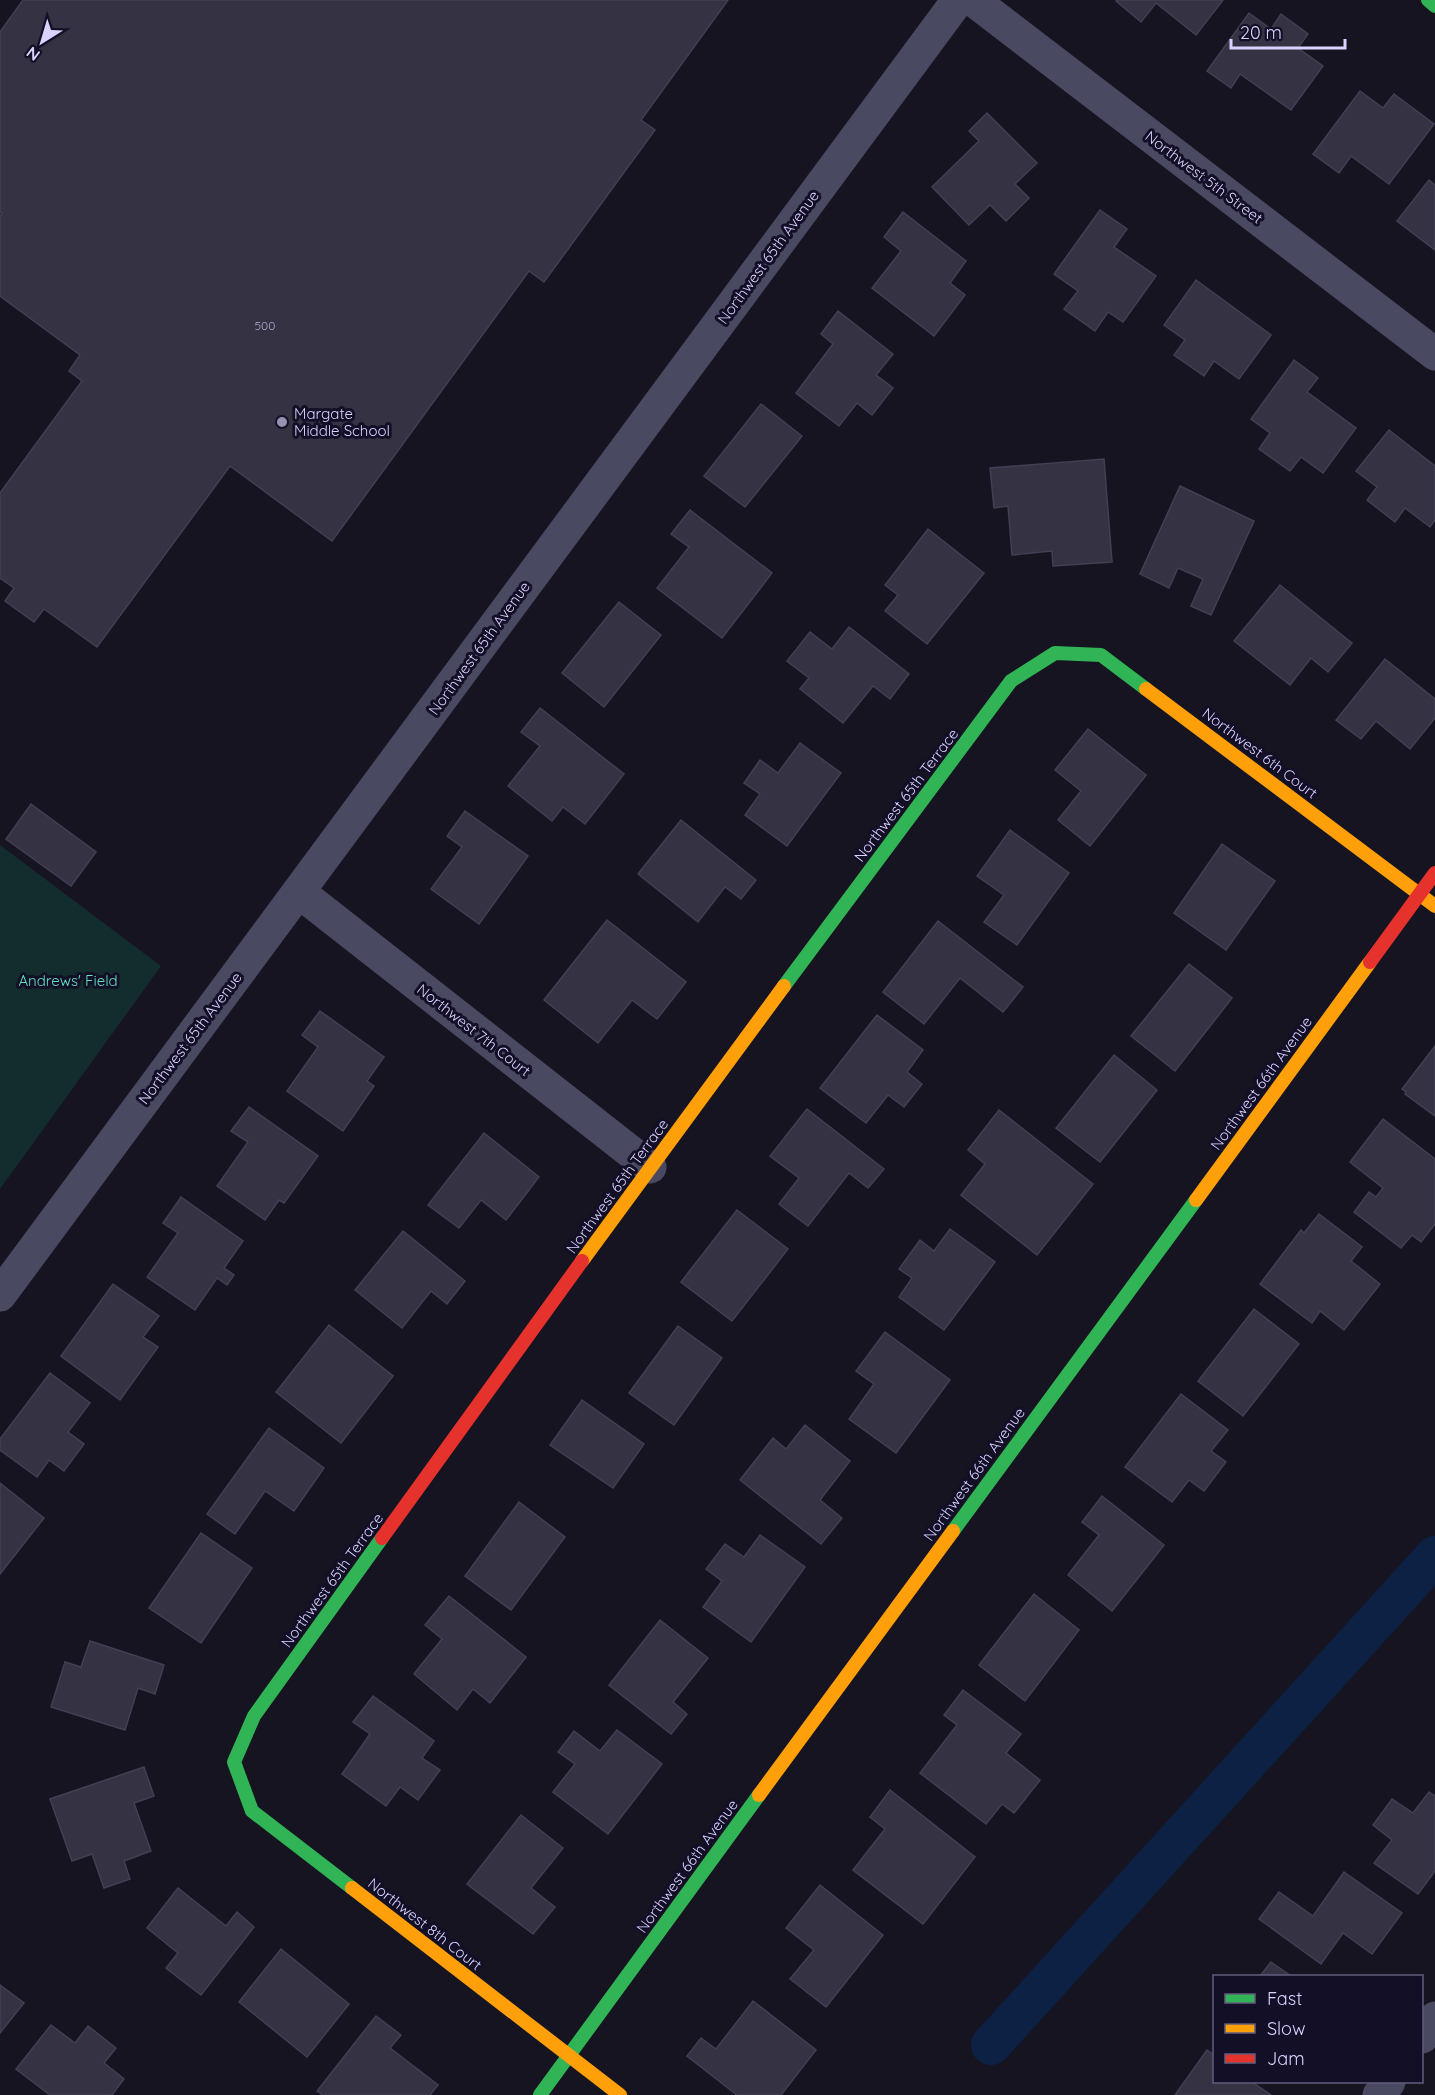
<svg xmlns="http://www.w3.org/2000/svg" width="1435" height="2095" font-family="Quicksand,sans-serif">
	<style>
		.green { fill: #132c2d }
		.lines { fill: none; stroke-linecap: round; stroke-linejoin: round }
		.canal { stroke: #0d2144; stroke-width: 40 }
		.building { fill: #343243; stroke: #433f54; stroke-width: 1.5 }
		.street { stroke: #4a4962; stroke-width: 33 }
		.fast { stroke: #30b455; stroke-width: 14 }
		.slow { stroke: #ff9f0a; stroke-width: 14 }
		.jam { stroke: #e5322d; stroke-width: 14 }
		.poi-dot { fill: #9591b1; stroke: #130f26; stroke-width: 2 }
		.labels { text-anchor: middle; dominant-baseline: central; stroke-width: 6; stroke-linejoin: round; paint-order: stroke }
		.number-label { font-size: 12px; fill: #b0acd0 }
		.street-label { font-size: 15px; fill: #d9d4ff; stroke: #130f26 }
		.poi-label { font-size: 15px; fill: #d9d4ff; stroke: #130f26; text-anchor: start }
		.park-label { font-size: 15px; fill: #5fe0c0; stroke: #130f26 }
	</style>
	<rect width="100%" height="100%" fill="#161421"/>
	<path class="green" d="M0,845L161,966L0,1189Z"/>
	<g class="lines">
		<path class="canal" d="M991,2045L1435,1556"/>
	</g>
	<g class="building">
		<path d="M23,0H728L641,120L655,130L544,282L529,271L332,541L230,466L97,647L44,609L34,622L5,601L14,588L0,578V493L82,381L69,371L80,355L0,296V216L2,213L0,212V32Z"/>
		<path d="M1117,0H1223L1196,35L1156,3L1141,22L1116,1Z"/>
		<path d="M1249,13L1271,29L1281,14L1308,34L1298,48L1323,66L1291,110L1240,74L1231,88L1207,71Z"/>
		<path d="M1360,91L1383,108L1394,94L1434,124L1389,184L1351,156L1339,173L1313,154Z"/>
		<path d="M987,113L1037,163L1015,184L1029,198L1006,221L990,205L969,225L932,187L979,141L969,131Z"/>
		<path d="M1429,180L1435,185V250L1397,221Z"/>
		<path d="M1100,210L1127,229L1114,247L1156,276L1123,322L1108,312L1095,331L1064,309L1078,291L1054,274Z"/>
		<path d="M903,212L966,261L950,283L965,295L934,336L872,288L901,251L884,237Z"/>
		<path d="M1196,280L1271,335L1239,379L1214,361L1204,376L1174,355L1185,340L1164,325Z"/>
		<path d="M838,311L893,354L876,375L893,388L872,415L857,403L839,426L796,393L833,344L821,334Z"/>
		<path d="M1294,360L1318,378L1307,392L1356,428L1323,473L1301,457L1290,471L1259,449L1270,433L1251,419Z"/>
		<path d="M761,404L802,436L745,507L704,476Z"/>
		<path d="M1389,430L1435,466V520L1430,527L1405,508L1395,522L1367,500L1377,487L1356,471Z"/>
		<path d="M1104,459L1112,562L1053,566L1052,551L1012,555L1008,506L994,508L990,468Z"/>
		<path d="M1180,486L1254,521L1211,615L1191,606L1203,579L1178,568L1169,588L1140,574Z"/>
		<path d="M690,510L772,573L722,638L657,588L689,547L671,534Z"/>
		<path d="M928,529L984,573L927,644L885,611L898,595L885,585Z"/>
		<path d="M1280,585L1352,643L1328,672L1311,658L1290,685L1234,641Z"/>
		<path d="M619,602L661,635L604,707L562,673Z"/>
		<path d="M849,627L909,674L890,699L873,686L843,723L800,689L809,678L787,661L810,632L832,649Z"/>
		<path d="M1385,659L1435,699V718L1410,749L1376,721L1361,739L1336,720Z"/>
		<path d="M540,708L624,774L585,824L563,807L552,821L508,786L540,746L521,732Z"/>
		<path d="M1088,729L1146,775L1090,846L1058,820L1081,791L1055,770Z"/>
		<path d="M800,743L841,773L787,846L745,815L760,794L744,783L760,760L778,773Z"/>
		<path d="M31,804L96,852L71,886L6,839Z"/>
		<path d="M465,811L528,856L479,924L431,889L462,847L447,836Z"/>
		<path d="M681,820L756,880L741,899L725,887L698,922L638,874Z"/>
		<path d="M1010,830L1069,873L1017,945L984,922L1004,895L977,876Z"/>
		<path d="M1222,844L1275,881L1226,950L1174,913Z"/>
		<path d="M607,920L686,982L657,1019L632,1000L598,1043L544,1000Z"/>
		<path d="M938,921L1023,987L1003,1012L960,978L924,1024L883,992Z"/>
		<path d="M1189,964L1232,998L1175,1071L1131,1036Z"/>
		<path d="M320,1011L384,1057L367,1081L374,1086L343,1131L287,1091L318,1047L302,1035Z"/>
		<path d="M877,1015L923,1050L907,1072L922,1084L904,1107L888,1095L866,1123L820,1088Z"/>
		<path d="M1435,1046V1116L1405,1094L1406,1092L1402,1089Z"/>
		<path d="M1114,1055L1157,1090L1100,1162L1056,1128Z"/>
		<path d="M249,1107L318,1156L284,1203L279,1200L265,1220L217,1186L248,1142L231,1131Z"/>
		<path d="M807,1109L884,1169L868,1188L849,1173L808,1226L779,1204L799,1178L770,1156Z"/>
		<path d="M999,1110L1093,1184L1037,1255L961,1195L985,1164L968,1150Z"/>
		<path d="M1383,1119L1435,1159V1224L1421,1242L1412,1235L1401,1248L1354,1212L1369,1192L1376,1197L1383,1188L1350,1162Z"/>
		<path d="M484,1133L539,1177L506,1220L481,1200L459,1228L428,1205Z"/>
		<path d="M181,1197L243,1241L224,1268L234,1275L227,1285L217,1278L195,1310L147,1277L178,1233L163,1223Z"/>
		<path d="M737,1210L788,1249L732,1321L681,1282Z"/>
		<path d="M1319,1214L1362,1247L1351,1261L1380,1284L1344,1330L1320,1311L1312,1323L1260,1284L1301,1230L1304,1233Z"/>
		<path d="M950,1229L995,1262L944,1330L899,1297L912,1278L899,1269L920,1240L934,1251Z"/>
		<path d="M403,1231L465,1281L447,1304L431,1291L402,1328L355,1290Z"/>
		<path d="M113,1284L159,1316L143,1337L158,1347L120,1400L61,1356Z"/>
		<path d="M1254,1309L1299,1344L1243,1416L1198,1381Z"/>
		<path d="M329,1325L393,1376L341,1443L276,1392Z"/>
		<path d="M678,1326L722,1358L674,1425L629,1393Z"/>
		<path d="M885,1332L950,1380L896,1453L849,1419L874,1384L856,1371Z"/>
		<path d="M50,1373L90,1403L68,1432L84,1444L64,1471L49,1460L37,1477L0,1450V1439Z"/>
		<path d="M1181,1394L1228,1430L1211,1451L1226,1462L1204,1491L1189,1480L1172,1502L1125,1467Z"/>
		<path d="M582,1400L644,1444L613,1488L550,1445Z"/>
		<path d="M805,1425L850,1461L820,1500L842,1518L821,1544L740,1480L773,1438L786,1449Z"/>
		<path d="M269,1428L324,1468L294,1511L265,1491L235,1534L207,1514Z"/>
		<path d="M0,1483L44,1518L0,1574Z"/>
		<path d="M1102,1496L1164,1545L1112,1611L1068,1575L1099,1535L1082,1522Z"/>
		<path d="M519,1502L565,1537L511,1610L465,1576Z"/>
		<path d="M201,1533L252,1568L201,1643L149,1608Z"/>
		<path d="M760,1535L805,1567L751,1642L703,1607L722,1581L706,1569L725,1544L744,1557Z"/>
		<path d="M1034,1594L1079,1630L1025,1701L979,1665Z"/>
		<path d="M449,1596L526,1657L490,1703L473,1689L457,1710L414,1674L442,1639L425,1625Z"/>
		<path d="M660,1620L708,1658L673,1702L687,1714L671,1734L609,1685Z"/>
		<path d="M90,1641L164,1665L155,1694L138,1688L125,1730L51,1707L65,1662L81,1667Z"/>
		<path d="M963,1690L1021,1734L1006,1753L1040,1780L1014,1813L1002,1804L986,1824L920,1773L957,1725L944,1715Z"/>
		<path d="M373,1696L434,1741L422,1758L440,1770L418,1800L400,1787L386,1806L342,1774L370,1734L353,1722Z"/>
		<path d="M617,1730L662,1764L608,1834L553,1792L575,1764L558,1752L574,1731L600,1751Z"/>
		<path d="M144,1767L154,1796L134,1803L151,1851L124,1861L130,1879L104,1888L92,1854L72,1861L50,1799Z"/>
		<path d="M890,1790L975,1857L923,1924L853,1870L885,1829L870,1817Z"/>
		<path d="M1429,1792L1435,1796V1871L1418,1894L1374,1863L1392,1840L1373,1825L1392,1799L1413,1813Z"/>
		<path d="M521,1815L563,1848L531,1888L555,1907L533,1934L467,1884Z"/>
		<path d="M1344,1872L1402,1913L1372,1954L1343,1933L1321,1964L1259,1919L1279,1892L1313,1916Z"/>
		<path d="M820,1885L883,1935L826,2007L790,1979L814,1950L786,1928Z"/>
		<path d="M178,1888L226,1926L237,1912L254,1927L201,1995L166,1968L178,1953L147,1928Z"/>
		<path d="M281,1949L349,2004L307,2057L239,2002Z"/>
		<path d="M1271,1962L1291,1976H1260Z"/>
		<path d="M0,1985L24,2003L0,2033Z"/>
		<path d="M753,2001L816,2050L781,2095H737L687,2056L701,2038L716,2049Z"/>
		<path d="M376,2016L401,2035L390,2048L438,2085L430,2095H323L317,2091Z"/>
		<path d="M51,2025L75,2043L88,2026L116,2048L104,2063L124,2079L112,2095H50L16,2069Z"/>
		<path d="M1207,2050L1214,2055V2082H1252L1271,2095H1175Z"/>
	</g>
	<g class="lines">
		<g class="street">
			<path d="M973,0L1435,354"/>
			<path d="M299,892L650,1167"/>
			<path d="M0,1295L958,0"/>
			<path d="M1422,2037L1435,2018"/>
			<path d="M1379,2095L1389,2082"/>
		</g>
		<g class="fast">
			<path d="M1428,0L1435,6"/>
			<path d="M784,986L1011,681L1055,653L1101,655L1146,689"/>
			<path d="M953,1531L1196,1200"/>
			<path d="M352,1888L252,1811L234,1762L254,1716L382,1538"/>
			<path d="M540,2095L759,1795"/>
		</g>
		<g class="slow">
			<path d="M1146,689L1435,906"/>
			<path d="M1196,1200L1370,962"/>
			<path d="M582,1261L784,986"/>
			<path d="M759,1795L953,1531"/>
			<path d="M352,1888L620,2095"/>
		</g>
		<g class="jam">
			<path d="M1370,962L1435,873"/>
			<path d="M382,1538L582,1261"/>
		</g>
	</g>
	<circle class="poi-dot" cx="282" cy="422" r="6"/>
	<g class="labels">
		<g class="number-label">
			<text x="265" y="325">500</text>
		</g>
		<g class="street-label">
			<text transform="translate(1204 177) rotate(37)">Northwest 5th Street</text>
			<text transform="translate(768 257) rotate(-54)">Northwest 65th Avenue</text>
			<text transform="translate(479 648) rotate(-54)">Northwest 65th Avenue</text>
			<text transform="translate(1260 753) rotate(37)">Northwest 6th Court</text>
			<text transform="translate(906 795) rotate(-53)">Northwest 65th Terrace</text>
			<text transform="translate(474 1030) rotate(38)">Northwest 7th Court</text>
			<text transform="translate(190 1038) rotate(-53)">Northwest 65th Avenue</text>
			<text transform="translate(1261 1083) rotate(-54)">Northwest 66th Avenue</text>
			<text transform="translate(617 1186) rotate(-54)">Northwest 65th Terrace</text>
			<text transform="translate(974 1474) rotate(-54)">Northwest 66th Avenue</text>
			<text transform="translate(332 1580) rotate(-54)">Northwest 65th Terrace</text>
			<text transform="translate(687 1866) rotate(-54)">Northwest 66th Avenue</text>
			<text transform="translate(425 1924) rotate(38)">Northwest 8th Court</text>
		</g>
		<g class="poi-label">
			<text x="294" y="413">Margate<tspan x="294" dy="17">Middle School</tspan></text>
		</g>
		<g class="park-label">
			<text x="68" y="980">Andrews' Field</text>
		</g>
	</g>
	<rect x="1213" y="1975" width="210" height="108" fill="#130f26" stroke="#625e7d" stroke-width="1.5"/>
	<rect x="1225" y="1994" width="30" height="9" fill="#30b455" stroke="#625e7d" stroke-width="1.5"/>
	<text x="1267" y="2005" font-size="18" fill="#d9d4ff">Fast</text>
	<rect x="1225" y="2024" width="30" height="9" fill="#ff9f0a" stroke="#625e7d" stroke-width="1.5"/>
	<text x="1267" y="2035" font-size="18" fill="#d9d4ff">Slow</text>
	<rect x="1225" y="2054" width="30" height="9" fill="#e5322d" stroke="#625e7d" stroke-width="1.5"/>
	<text x="1267" y="2065" font-size="18" fill="#d9d4ff">Jam</text>
	<g transform="translate(42 42) rotate(217)" stroke="#130f26" stroke-width="4.5" paint-order="stroke">
	<path d="M0-4.5L10 22L0 15L-10 22Z" fill="#d9d4ff"/>
	<text y="-9" font-size="16" font-weight="bold" text-anchor="middle" fill="#d9d4ff">N</text>
	</g>
	<path d="M1231 39v9h114v-9" fill="none" stroke="#d9d4ff" stroke-width="3"/>
	<text x="1240" y="39" font-size="18" fill="#d9d4ff" stroke="#130f26" stroke-width="4.5" paint-order="stroke">20 m</text>
</svg>
